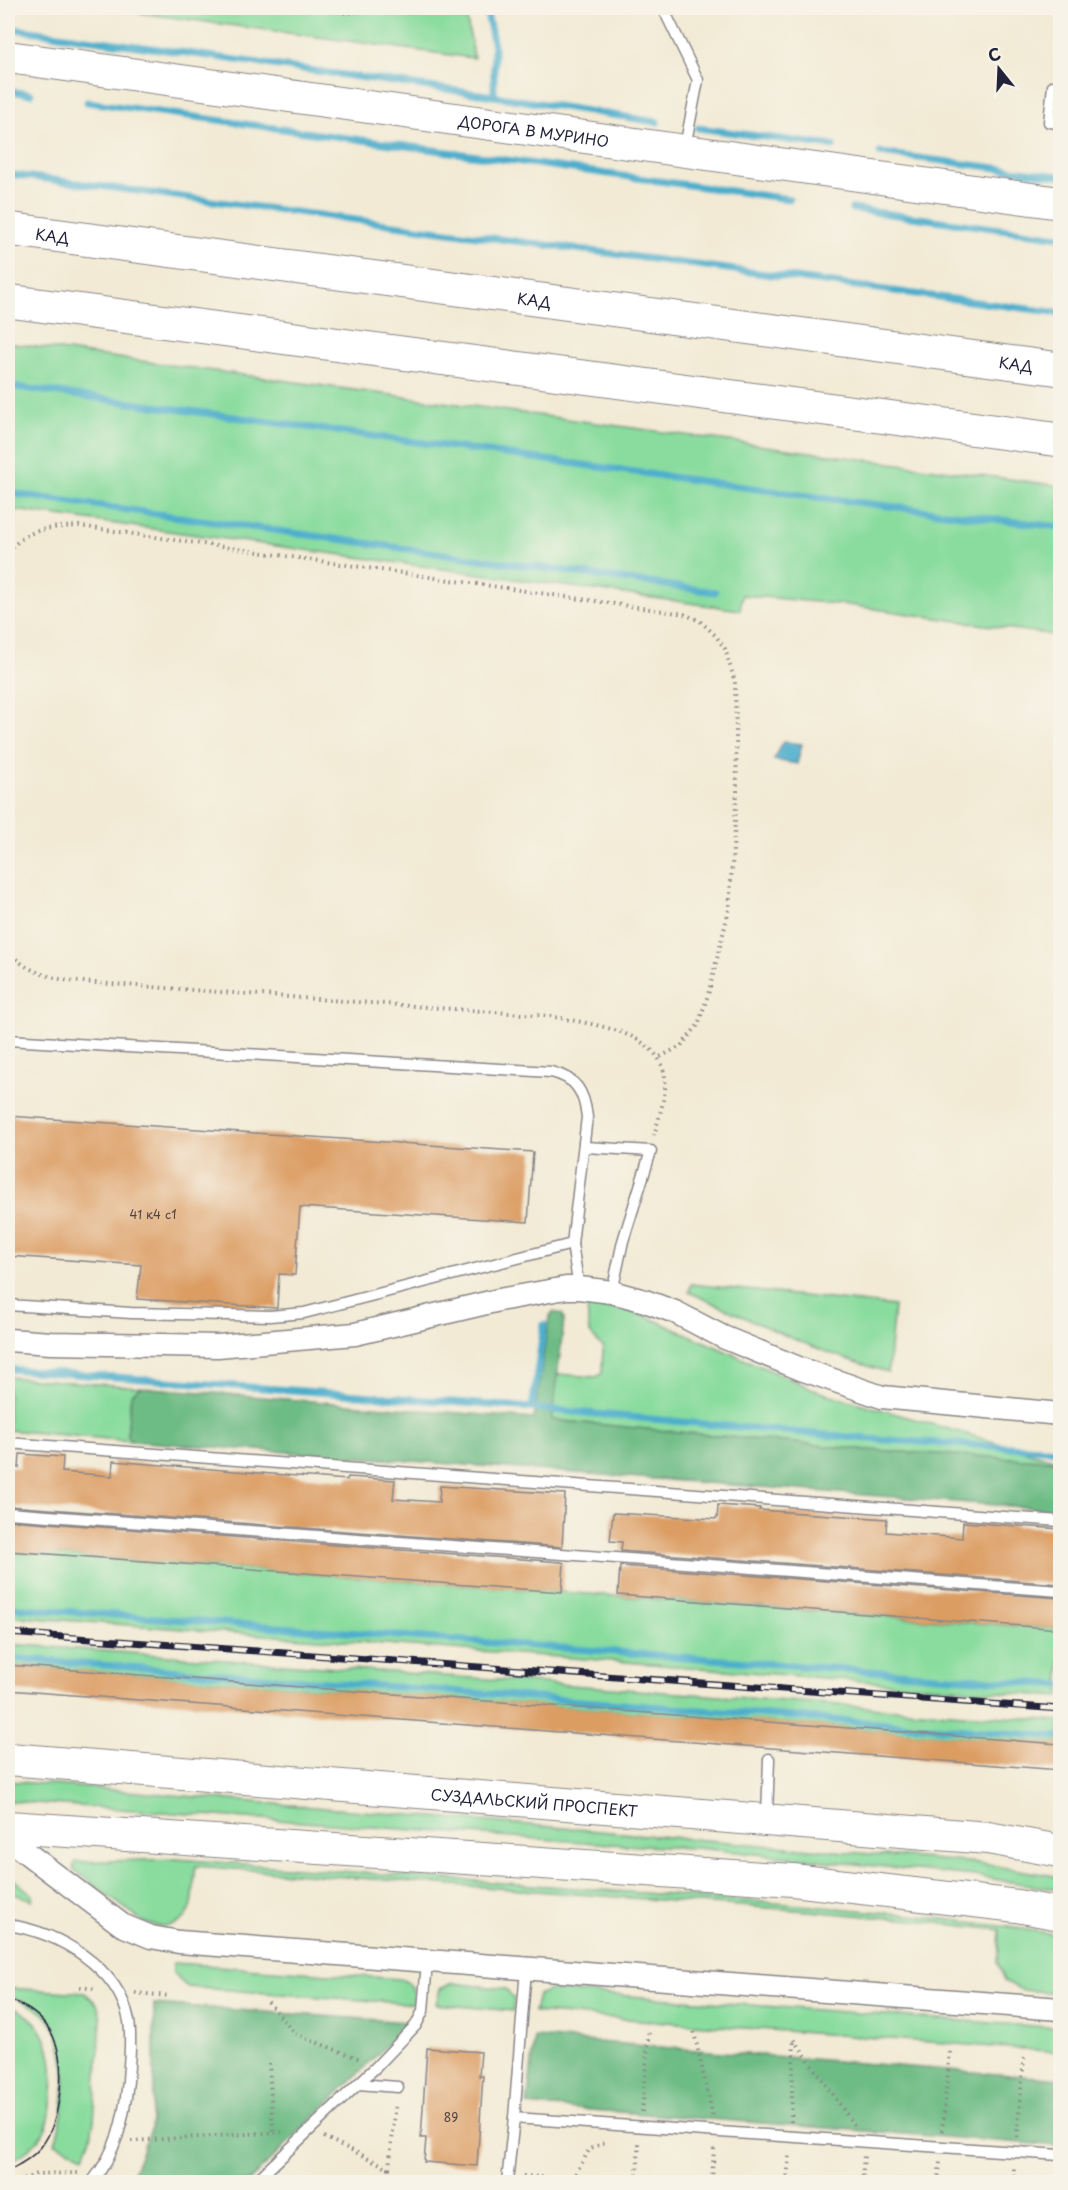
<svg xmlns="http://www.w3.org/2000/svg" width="1068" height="2190" font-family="'Playpen Sans',sans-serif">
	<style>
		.green { fill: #89dc9e; stroke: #567f6c; stroke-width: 1.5 }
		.forest { fill: #6ebc85; stroke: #486f60; stroke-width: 1.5 }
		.water { fill: #4daecc; stroke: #386884; stroke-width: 1.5 }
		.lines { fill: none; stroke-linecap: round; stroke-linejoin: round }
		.stream { stroke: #4daecc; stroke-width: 7 }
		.building { fill: #dc9d63 }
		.lane-casing { stroke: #8a8688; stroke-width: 13 }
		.street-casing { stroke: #8a8688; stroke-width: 25 }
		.secondary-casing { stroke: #8a8688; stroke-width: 34 }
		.highway-casing { stroke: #8a8688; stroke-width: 35 }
		.path { stroke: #8a8688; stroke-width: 4; stroke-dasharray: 1.5 4.5; stroke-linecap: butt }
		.lane { stroke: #fff; stroke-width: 10 }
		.street { stroke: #fff; stroke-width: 22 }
		.secondary { stroke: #fff; stroke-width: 32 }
		.highway { stroke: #fff; stroke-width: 33 }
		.tram { stroke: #22223b; stroke-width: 1.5 }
		.rail-casing { stroke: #22223b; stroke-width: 7 }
		.rail { stroke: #f7f3e8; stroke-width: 4.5; stroke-dasharray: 14; stroke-linecap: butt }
		.labels { text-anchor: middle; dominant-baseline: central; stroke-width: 5; stroke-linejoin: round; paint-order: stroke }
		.number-label { font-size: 12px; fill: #504145 }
		.street-label { font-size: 15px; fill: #22223b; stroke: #f7f3e8 }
	</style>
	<rect width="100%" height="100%" fill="#f7f3e8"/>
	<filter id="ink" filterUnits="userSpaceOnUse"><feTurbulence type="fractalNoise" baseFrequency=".0167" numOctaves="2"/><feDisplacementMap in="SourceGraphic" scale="12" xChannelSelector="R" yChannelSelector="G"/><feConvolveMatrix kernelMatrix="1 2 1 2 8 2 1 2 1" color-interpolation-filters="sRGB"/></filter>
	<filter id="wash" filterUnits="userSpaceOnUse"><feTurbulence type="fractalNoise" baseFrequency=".008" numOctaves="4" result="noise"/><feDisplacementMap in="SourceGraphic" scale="24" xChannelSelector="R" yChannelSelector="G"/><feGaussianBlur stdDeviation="1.35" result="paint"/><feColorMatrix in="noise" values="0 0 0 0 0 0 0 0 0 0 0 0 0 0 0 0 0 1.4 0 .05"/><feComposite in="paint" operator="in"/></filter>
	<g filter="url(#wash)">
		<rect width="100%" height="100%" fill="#f2ead4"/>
		<g class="green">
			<path d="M103,8H465L474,58Z"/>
			<path d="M8,343L1060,486V636L848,605L742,595L740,610L8,509Z"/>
			<path d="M691,1284L894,1306L888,1372C818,1353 755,1322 689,1292Z"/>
			<path d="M587,1307L620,1309L645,1316L820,1392L1060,1461L868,1450L552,1420L558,1374L596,1377L602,1373L603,1348L589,1332Z"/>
			<path d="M8,1377L140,1387L131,1395L127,1436L131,1441L8,1430Z"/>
			<path d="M8,1551L1060,1629V1697L613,1661L8,1616Z"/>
			<path d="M8,1644L1060,1721V1744L8,1665Z"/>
			<path d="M8,1781L977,1863L1060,1877V1890L975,1876L697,1848L639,1846L8,1801Z"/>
			<path d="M176,1859C335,1871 495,1882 655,1894C791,1904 926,1913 1060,1935V1993L1022,1990L1004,1981L998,1962L1000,1930L902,1919L796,1910L196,1866C193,1879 195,1896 191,1908C183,1929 159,1930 142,1921L73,1869L75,1862Z"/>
			<path d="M8,1875L33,1895L32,1900L8,1892Z"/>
			<path d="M173,1963L400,1979C413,1983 415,1991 414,2004L187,1987L173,1973Z"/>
			<path d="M452,1983L506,1989L514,1999L513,2011L436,2004L440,1989Z"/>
			<path d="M8,1988L85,1993L97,2004L101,2018L94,2120L91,2137L84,2156L55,2143C66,2109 73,2041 44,2014C34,2005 20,2000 8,1995Z"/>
			<path d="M549,1990L1060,2028V2052L534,2012L538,1995Z"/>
			<path d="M8,2006C48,2018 55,2055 52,2093C51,2103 51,2115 47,2125C41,2142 24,2155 8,2162Z"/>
		</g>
		<g class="forest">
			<path d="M553,1312L562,1314L564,1320L552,1420L868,1450L1060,1461V1510L564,1472L131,1441L127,1436L131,1395L140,1387L534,1419L549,1317Z"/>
			<path d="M154,2004L406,2022L390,2042L248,2182H129L151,2129L154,2090Z"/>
			<path d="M535,2037L1060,2079V2146L527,2105Z"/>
		</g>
		<path class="water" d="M783,742L802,744L797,764L774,760Z"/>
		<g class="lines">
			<g class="stream">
				<path d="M486,8L494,46V96"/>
				<path d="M8,28L494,96L657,122"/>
				<path d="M8,91L31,94"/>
				<path d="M87,102L789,199"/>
				<path d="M698,128L833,146"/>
				<path d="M880,153L1059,176"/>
				<path d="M8,174L1060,313"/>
				<path d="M852,209L1060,237"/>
				<path d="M8,386L831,499L1060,527"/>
				<path d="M8,493L715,592"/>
				<path d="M8,1369L532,1408L869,1439L1060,1450"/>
				<path d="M532,1408L544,1325"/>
				<path d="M8,1607L1060,1685"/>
				<path d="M8,1658L1060,1737"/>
			</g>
		</g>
		<g id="blocks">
			<g class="building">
				<path d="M8,1116L533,1152L528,1222L300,1207L295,1275L279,1274L277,1308L137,1299L141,1265L8,1256Z"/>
				<path d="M20,1454L63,1457L62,1472L112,1476L113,1461L347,1480L348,1477L395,1480L393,1499L439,1502L440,1486L565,1494L562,1547L8,1506V1467L19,1468Z"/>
				<path d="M718,1505L760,1508L759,1510L887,1519L886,1532L962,1538L963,1522L1060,1529V1584L621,1551L622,1542L610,1541L613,1513L717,1519Z"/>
				<path d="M8,1520L561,1562L564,1563L562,1592L8,1551Z"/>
				<path d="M620,1566L1060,1598V1629L618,1595Z"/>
				<path d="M8,1665L1060,1744V1770L8,1690Z"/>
				<path d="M427,2048L481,2052L479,2076H483L477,2166L424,2162L426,2138H421Z"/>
			</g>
		</g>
	</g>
	<g filter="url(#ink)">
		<use href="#blocks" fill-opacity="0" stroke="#8a8688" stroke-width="1.5"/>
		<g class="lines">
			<g class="lane-casing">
				<g id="lane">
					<path d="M663,8L698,80L685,147"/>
					<path d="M1053,86L1049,122L1060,123"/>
					<path d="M8,1040L551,1072C576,1078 584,1091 587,1117L572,1244L579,1288"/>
					<path d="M585,1147L651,1151L623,1241L612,1292"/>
					<path d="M8,1305L131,1313L270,1316L304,1313L572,1244"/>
					<path d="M8,1443L1060,1521"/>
					<path d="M8,1513L1060,1591"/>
					<path d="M767,1817L769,1759"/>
					<path d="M8,1925C58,1932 119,1967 129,2021C132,2041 129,2061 128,2081C124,2120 117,2151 92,2182"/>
					<path d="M526,1969L514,2118L1060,2155"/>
					<path d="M358,2084L398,2087"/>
					<path d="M255,2182L377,2066L416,2025L423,2011L427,1962"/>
					<path d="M507,2182L514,2118"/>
				</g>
			</g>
			<g class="street-casing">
				<g id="street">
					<path d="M8,1340L51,1343L218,1346L355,1334L499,1300L566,1288H579L612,1292L645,1301L675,1312L723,1337L801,1369L882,1397L1060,1414"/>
					<path d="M8,1839L122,1925L151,1937L179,1942L1060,2009"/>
				</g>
			</g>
			<g class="secondary-casing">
				<g id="secondary">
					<path id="s1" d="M8,57L1060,203"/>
					<path id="s2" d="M8,1759L988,1838L1060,1851"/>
					<path d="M8,1827L793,1880L1017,1906L1060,1914"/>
				</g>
			</g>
			<g class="highway-casing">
				<g id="highway">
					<path id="s3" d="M8,229L1060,369"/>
					<path d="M8,301L1060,440"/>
				</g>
			</g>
			<g class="path">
				<path d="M308,8L348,13L382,8"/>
				<path d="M8,552C28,527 49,528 79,526L684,614L700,621L716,636L725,649L735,682L737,791L729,910L708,995L698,1025L681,1046L658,1058"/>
				<path d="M8,950C23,970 45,976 69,981L550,1016C591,1025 671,1030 665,1090C663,1105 658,1121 654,1135"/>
				<path d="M80,1987L95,1989"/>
				<path d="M135,1993L170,1996"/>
				<path d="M268,2002L295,2034L360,2059"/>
				<path d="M694,2032L713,2117"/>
				<path d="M269,2063L273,2132"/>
				<path d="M642,2112L649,2029"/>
				<path d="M791,2122L794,2039L854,2125"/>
				<path d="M942,2131L950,2051"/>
				<path d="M324,2137L389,2168V2182"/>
				<path d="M1017,2137L1024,2057"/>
				<path d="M131,2141L282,2132"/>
				<path d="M389,2168L396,2103"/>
				<path d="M637,2175L639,2143"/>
				<path d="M523,2176L572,2179"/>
				<path d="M712,2180L714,2148"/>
				<path d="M18,2182L36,2174L79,2173"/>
				<path d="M568,2182L573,2179L589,2150L605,2142"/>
				<path d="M787,2182L789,2153"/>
				<path d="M862,2182L864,2156"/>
				<path d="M938,2182L940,2162"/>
				<path d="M1013,2182L1014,2168"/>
			</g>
			<use href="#lane" class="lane"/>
			<use href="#street" class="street"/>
			<use href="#secondary" class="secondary"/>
			<use href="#highway" class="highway"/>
			<path class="tram" d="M8,1999C26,2006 44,2017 53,2036C67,2066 61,2121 41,2147C32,2158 20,2164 8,2171"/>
			<g class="rail-casing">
				<path id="rail" d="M8,1633L1060,1709"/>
			</g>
			<use href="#rail" class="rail"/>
		</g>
	</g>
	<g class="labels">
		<g class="number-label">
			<text x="153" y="1214">41 к4 с1</text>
			<text x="451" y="2117">89</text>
		</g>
		<g class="street-label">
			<text stroke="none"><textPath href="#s1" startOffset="531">ДОРОГА В МУРИНО</textPath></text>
			<text stroke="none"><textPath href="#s3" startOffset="45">КАД</textPath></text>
			<text stroke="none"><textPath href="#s3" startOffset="531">КАД</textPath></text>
			<text stroke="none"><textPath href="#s3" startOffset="1017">КАД</textPath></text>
			<text stroke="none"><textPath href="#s2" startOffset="528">СУЗДАЛЬСКИЙ ПРОСПЕКТ</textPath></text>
		</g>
	</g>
	<rect width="1068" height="2190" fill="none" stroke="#f7f3e8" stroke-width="30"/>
	<g transform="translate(999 69) rotate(342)" stroke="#f7f3e8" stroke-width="4.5" paint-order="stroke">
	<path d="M0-4.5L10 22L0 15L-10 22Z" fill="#22223b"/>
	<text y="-9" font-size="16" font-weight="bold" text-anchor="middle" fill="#22223b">С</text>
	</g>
</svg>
